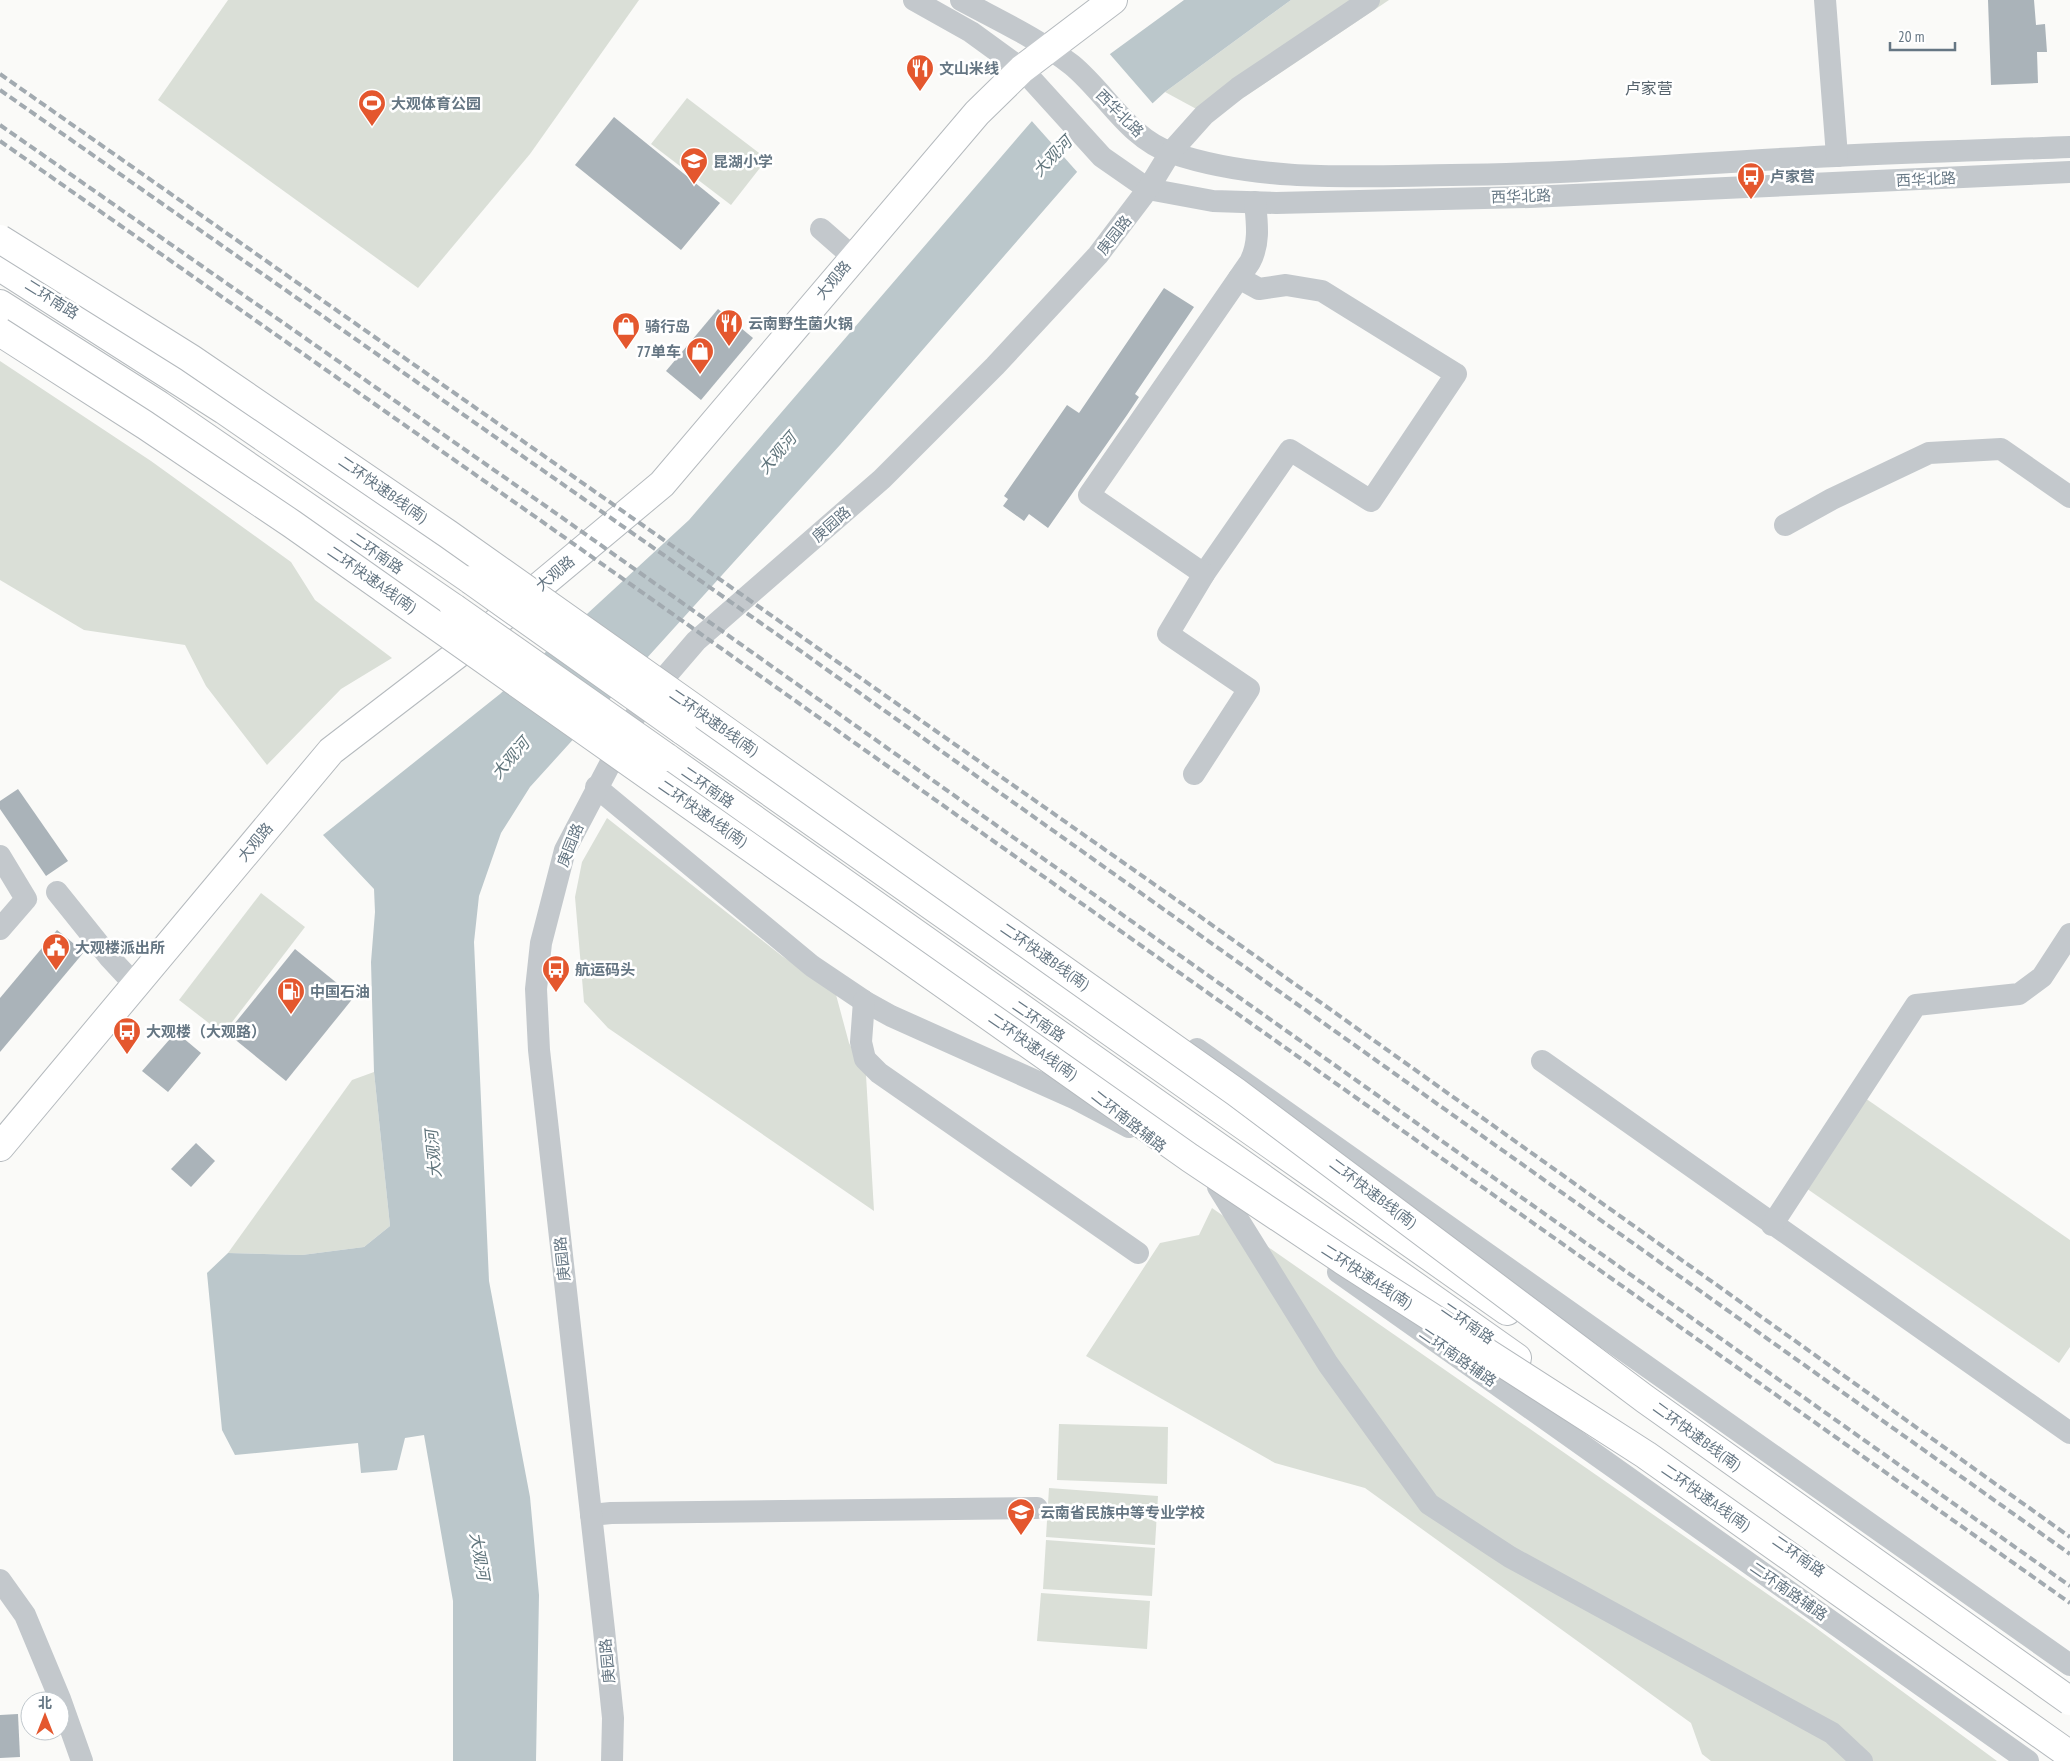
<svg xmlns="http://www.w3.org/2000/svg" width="2070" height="1761" font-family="'PT Sans Narrow','Noto Sans SC',sans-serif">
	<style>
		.green { fill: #dadfd7 }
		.water { fill: #bbc7cb }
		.pier { fill: #fafaf8 }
		.building { fill: #aab3b9 }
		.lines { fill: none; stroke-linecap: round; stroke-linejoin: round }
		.major-casing { stroke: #b5babe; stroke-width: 30 }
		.minor { stroke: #c3c8cc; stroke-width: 22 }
		.major { stroke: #fff; stroke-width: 28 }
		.rail { stroke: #a2aab0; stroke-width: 4; stroke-dasharray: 8 4; stroke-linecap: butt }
		.major-bridge-casing { stroke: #b5babe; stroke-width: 30; stroke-linecap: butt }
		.highway-bridge-casing { stroke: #b4b9bd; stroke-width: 30; stroke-linecap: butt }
		.major-bridge { stroke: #fff; stroke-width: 28 }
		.highway-bridge { stroke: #fff; stroke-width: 28 }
		.labels { text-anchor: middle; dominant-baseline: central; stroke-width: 5; stroke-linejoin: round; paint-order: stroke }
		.poi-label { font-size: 15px; font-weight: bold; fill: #657683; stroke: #fff; text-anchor: start }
		.street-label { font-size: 15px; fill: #657683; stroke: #fff }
		.neighbourhood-label { font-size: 16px; fill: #57646e; stroke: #fff }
		.water-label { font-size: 16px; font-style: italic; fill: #60757c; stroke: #fff }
	</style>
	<rect width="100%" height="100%" fill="#fafaf8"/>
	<g class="green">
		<path d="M228,0H639L530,154L418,288L158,100Z"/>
		<path d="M1291,0H1389L1213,118L1165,92Z"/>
		<path d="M687,98L767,159L731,205L651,144Z"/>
		<path d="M0,361L151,461L291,562L315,600L392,658L341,689L267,765L206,686L185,645L84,630L0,580Z"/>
		<path d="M607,818L782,956L835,991L849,1043L866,1075L874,1211L608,1028L584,1002L575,897L582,862Z"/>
		<path d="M261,893L305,927L223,1034L179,1000Z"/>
		<path d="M374,1072L390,1226L364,1247L302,1255L228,1253L352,1080Z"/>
		<path d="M1865,1098L2070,1240V1347L2059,1363L1803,1186Z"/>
		<path d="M1212,1208L1812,1625L1997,1761H1711L1702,1754L1691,1723L1365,1488L1275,1463L1086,1356L1160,1243L1199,1235Z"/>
		<path d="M1059,1424L1168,1427L1167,1484L1057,1480Z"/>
		<path d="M1049,1488L1158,1496L1155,1545L1046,1537Z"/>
		<path d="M1046,1540L1155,1548L1152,1596L1043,1589Z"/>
		<path d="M1041,1593L1150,1601L1147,1649L1037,1641Z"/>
	</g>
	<path class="water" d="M1184,0H1291L1165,92L1077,172L840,445L530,787L501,833L479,896L474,942L489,1281L530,1497L539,1595L536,1761H453V1601L424,1435L405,1438L397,1470L361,1473L358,1443L235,1455L222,1430L207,1273L228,1253L302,1255L364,1247L390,1226L374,1072L371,962L375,912L374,889L323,835L500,694L689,520L1032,121L1110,54Z"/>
	<path class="pier" d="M1108,52L1154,105L1079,174L1030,119Z"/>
	<g class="building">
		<path d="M1988,0H2034L2036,25L2045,24L2047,52H2037L2038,83L1991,85Z"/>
		<path d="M614,117L720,203L681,250L575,165Z"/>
		<path d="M1164,288L1194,307L1135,394L1139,397L1127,415L1048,528L1029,514L1024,521L1003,506L1008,499L1004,496L1067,405L1079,413Z"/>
		<path d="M718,309L753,338L701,400L666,371Z"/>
		<path d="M18,789L68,861L46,876L0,809V801Z"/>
		<path d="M57,930L84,952L0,1052V998Z"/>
		<path d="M295,949L354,997L286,1081L227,1033Z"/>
		<path d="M176,1032L201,1053L168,1092L142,1071Z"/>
		<path d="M196,1143L215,1161L191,1187L171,1169Z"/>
		<path d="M18,1714L20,1757L0,1758V1715Z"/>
	</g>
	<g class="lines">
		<g class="major-casing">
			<g id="major">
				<path d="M0,267L224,410L471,580"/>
				<path d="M0,304L159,405L454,608"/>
				<path d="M682,730L1507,1311"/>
				<path d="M666,757L1517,1358"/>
				<path d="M0,1147L331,751L468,646L662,484L977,113L1022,69L1113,0"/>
			</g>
		</g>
		<g class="minor">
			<path d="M914,0L971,32L1022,69L1102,157L1148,189L1213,201L1276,203L1530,197L2070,172"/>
			<path d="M961,0C998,20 1039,39 1072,65C1106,93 1129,139 1172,153C1261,183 1359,176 1451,175C1579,174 1708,162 1836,156C1914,152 1992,150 2070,147"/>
			<path d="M1825,0L1837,156"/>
			<path d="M821,229L853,257"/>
			<path d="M1785,525L1832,499L1929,453L2001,449L2070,497"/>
			<path d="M1204,574L1290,450L1371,501L1456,374L1322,291L1286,285L1259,289L1239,278"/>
			<path d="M1194,774L1249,689L1168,634L1204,574L1089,495L1250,262C1260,243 1257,223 1255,202"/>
			<path d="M596,787L812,966L864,1001L891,1016L1076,1099L1129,1127"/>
			<path d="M0,856L26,899L0,929"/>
			<path d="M57,892L110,958L136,986"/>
			<path d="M864,1001L861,1042L865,1059L879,1073L1138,1253"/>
			<path d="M1197,1049L2070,1665"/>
			<path d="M1542,1061L2070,1433"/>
			<path d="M1218,1187L1328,1364L1429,1504L1510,1557L1832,1733L1862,1761"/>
			<path d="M1772,1225L1916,1005L2019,994L2042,977L2070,934"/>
			<path d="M1338,1272L2028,1761"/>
			<path d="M591,1515L611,1513L1037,1508"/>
			<path d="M0,1580L25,1615L60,1699L82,1761"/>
			<path d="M612,1761L613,1718L604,1630L539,1050L536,989L541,943L565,850L641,705L696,641L882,479L995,366L1098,255L1148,189L1170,153L1204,115L1238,88L1369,0"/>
		</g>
		<use href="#major" class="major"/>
		<g class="rail">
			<path d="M0,74L1198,915L2070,1537"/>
			<path d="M0,90L795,647L2070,1554"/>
			<path d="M0,125L547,507L2070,1586"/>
			<path d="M0,141L537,518L2070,1603"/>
		</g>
		<g class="major-bridge-casing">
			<g id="major-bridge">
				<path d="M471,580L682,730"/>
				<path d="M454,608L666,757"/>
			</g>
		</g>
		<g class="highway-bridge-casing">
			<g id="highway-bridge">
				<path d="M0,239L190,358L448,534L1236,1092L1645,1399L2070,1701"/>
				<path d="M0,332L145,425L292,524L1190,1158L1344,1261L1646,1455L2070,1755"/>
			</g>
		</g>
		<use href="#major-bridge" class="major-bridge"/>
		<use href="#highway-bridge" class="highway-bridge"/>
	</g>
	<defs>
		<g id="restaurant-pin" transform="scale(1.4375)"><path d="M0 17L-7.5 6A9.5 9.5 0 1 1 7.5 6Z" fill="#e4572e" stroke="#fff"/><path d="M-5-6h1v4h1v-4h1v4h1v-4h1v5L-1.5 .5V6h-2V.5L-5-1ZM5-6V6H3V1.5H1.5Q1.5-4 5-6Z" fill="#fff"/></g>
		<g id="stadium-pin" transform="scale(1.4375)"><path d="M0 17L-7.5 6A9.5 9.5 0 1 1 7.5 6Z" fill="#e4572e" stroke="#fff"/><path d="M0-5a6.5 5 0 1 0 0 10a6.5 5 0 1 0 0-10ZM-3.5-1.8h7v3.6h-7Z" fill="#fff"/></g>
		<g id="school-pin" transform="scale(1.4375)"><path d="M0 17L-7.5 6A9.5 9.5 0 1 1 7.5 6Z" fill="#e4572e" stroke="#fff"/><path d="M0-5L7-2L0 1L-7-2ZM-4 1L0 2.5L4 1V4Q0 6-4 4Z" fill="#fff"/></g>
		<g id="bus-pin" transform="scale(1.4375)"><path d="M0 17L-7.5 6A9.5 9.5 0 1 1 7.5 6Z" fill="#e4572e" stroke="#fff"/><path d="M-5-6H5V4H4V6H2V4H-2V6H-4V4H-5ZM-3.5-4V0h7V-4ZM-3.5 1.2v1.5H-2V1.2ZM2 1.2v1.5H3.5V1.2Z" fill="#fff"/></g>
		<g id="shop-pin" transform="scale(1.4375)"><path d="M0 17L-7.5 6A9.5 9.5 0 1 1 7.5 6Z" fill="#e4572e" stroke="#fff"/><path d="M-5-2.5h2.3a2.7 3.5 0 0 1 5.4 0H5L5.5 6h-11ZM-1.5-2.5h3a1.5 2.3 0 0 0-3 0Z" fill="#fff"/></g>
		<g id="civic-pin" transform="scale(1.4375)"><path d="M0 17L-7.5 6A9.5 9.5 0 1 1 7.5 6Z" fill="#e4572e" stroke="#fff"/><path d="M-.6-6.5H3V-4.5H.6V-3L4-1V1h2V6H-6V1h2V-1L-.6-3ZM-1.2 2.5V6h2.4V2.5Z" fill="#fff"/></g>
		<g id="fuel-pin" transform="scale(1.4375)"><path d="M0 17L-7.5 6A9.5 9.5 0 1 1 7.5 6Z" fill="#e4572e" stroke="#fff"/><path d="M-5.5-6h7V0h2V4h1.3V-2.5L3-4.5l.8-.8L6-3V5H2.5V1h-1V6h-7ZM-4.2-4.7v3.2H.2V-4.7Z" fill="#fff"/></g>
	</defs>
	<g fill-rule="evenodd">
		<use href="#restaurant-pin" x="920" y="68"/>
		<use href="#stadium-pin" x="372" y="103"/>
		<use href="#school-pin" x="694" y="161"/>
		<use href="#bus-pin" x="1751" y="176"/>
		<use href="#restaurant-pin" x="729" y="323"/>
		<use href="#shop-pin" x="626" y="326"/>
		<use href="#shop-pin" x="700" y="351"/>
		<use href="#civic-pin" x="56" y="947"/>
		<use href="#bus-pin" x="556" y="969"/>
		<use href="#fuel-pin" x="291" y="991"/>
		<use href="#bus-pin" x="127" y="1031"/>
		<use href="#school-pin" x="1021" y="1512"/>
	</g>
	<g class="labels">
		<g class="poi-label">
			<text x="939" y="68">文山米线</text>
			<text x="391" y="103">大观体育公园</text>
			<text x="713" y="161">昆湖小学</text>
			<text x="1770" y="176">卢家营</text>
			<text x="748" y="323">云南野生菌火锅</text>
			<text x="645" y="326">骑行岛</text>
			<text x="681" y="351" text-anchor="end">77单车</text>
			<text x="75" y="947">大观楼派出所</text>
			<text x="575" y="969">航运码头</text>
			<text x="310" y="991">中国石油</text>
			<text x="146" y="1031">大观楼（大观路）</text>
			<text x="1040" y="1512">云南省民族中等专业学校</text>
		</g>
		<g class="street-label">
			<text transform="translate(1120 113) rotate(45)">西华北路</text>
			<text transform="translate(1926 179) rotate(-3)">西华北路</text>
			<text transform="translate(1521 196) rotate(-2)">西华北路</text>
			<text transform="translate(1114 235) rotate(-52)">庚园路</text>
			<text transform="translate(833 280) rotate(-50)">大观路</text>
			<text transform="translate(52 299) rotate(32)">二环南路</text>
			<text transform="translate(383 489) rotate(35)">二环快速B线(南)</text>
			<text transform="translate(831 524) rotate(-41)">庚园路</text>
			<text transform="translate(377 553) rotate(35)">二环南路</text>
			<text transform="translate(555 573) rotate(-40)">大观路</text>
			<text transform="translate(372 579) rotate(35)">二环快速A线(南)</text>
			<text transform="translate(714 722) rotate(35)">二环快速B线(南)</text>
			<text transform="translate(708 787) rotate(35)">二环南路</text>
			<text transform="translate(703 813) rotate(35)">二环快速A线(南)</text>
			<text transform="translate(255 842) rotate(-50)">大观路</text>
			<text transform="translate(570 845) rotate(-68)">庚园路</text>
			<text transform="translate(1045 956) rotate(35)">二环快速B线(南)</text>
			<text transform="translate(1039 1021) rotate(35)">二环南路</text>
			<text transform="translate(1033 1046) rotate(35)">二环快速A线(南)</text>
			<text transform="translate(1129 1121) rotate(38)">二环南路辅路</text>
			<text transform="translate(1373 1193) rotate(37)">二环快速B线(南)</text>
			<text transform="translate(562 1259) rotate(-96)">庚园路</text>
			<text transform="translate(1367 1276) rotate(33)">二环快速A线(南)</text>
			<text transform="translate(1468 1323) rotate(35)">二环南路</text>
			<text transform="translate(1458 1357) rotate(35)">二环南路辅路</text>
			<text transform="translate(1697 1436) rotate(36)">二环快速B线(南)</text>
			<text transform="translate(1706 1497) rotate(35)">二环快速A线(南)</text>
			<text transform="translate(1799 1556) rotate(35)">二环南路</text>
			<text transform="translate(1789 1591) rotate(35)">二环南路辅路</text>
			<text transform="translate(607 1661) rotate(-95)">庚园路</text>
		</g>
		<g class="neighbourhood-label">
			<text x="1649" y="88">卢家营</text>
		</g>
		<g class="water-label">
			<text transform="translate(1052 156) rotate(-46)">大观河</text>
			<text transform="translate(777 453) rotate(-49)">大观河</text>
			<text transform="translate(510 758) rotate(-49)">大观河</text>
			<text transform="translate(433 1154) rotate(-95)">大观河</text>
			<text transform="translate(480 1556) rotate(80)">大观河</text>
		</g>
	</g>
	<g transform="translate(45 1716)"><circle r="24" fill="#ffffff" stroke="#c1c8cd"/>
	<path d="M0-4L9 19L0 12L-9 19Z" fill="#e4572e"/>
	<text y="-8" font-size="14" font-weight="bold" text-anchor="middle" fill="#657683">北</text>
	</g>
	<path d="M1890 42v8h65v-8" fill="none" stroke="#657683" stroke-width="2.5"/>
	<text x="1898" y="42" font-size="15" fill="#657683" stroke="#ffffff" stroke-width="4" paint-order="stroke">20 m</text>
</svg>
